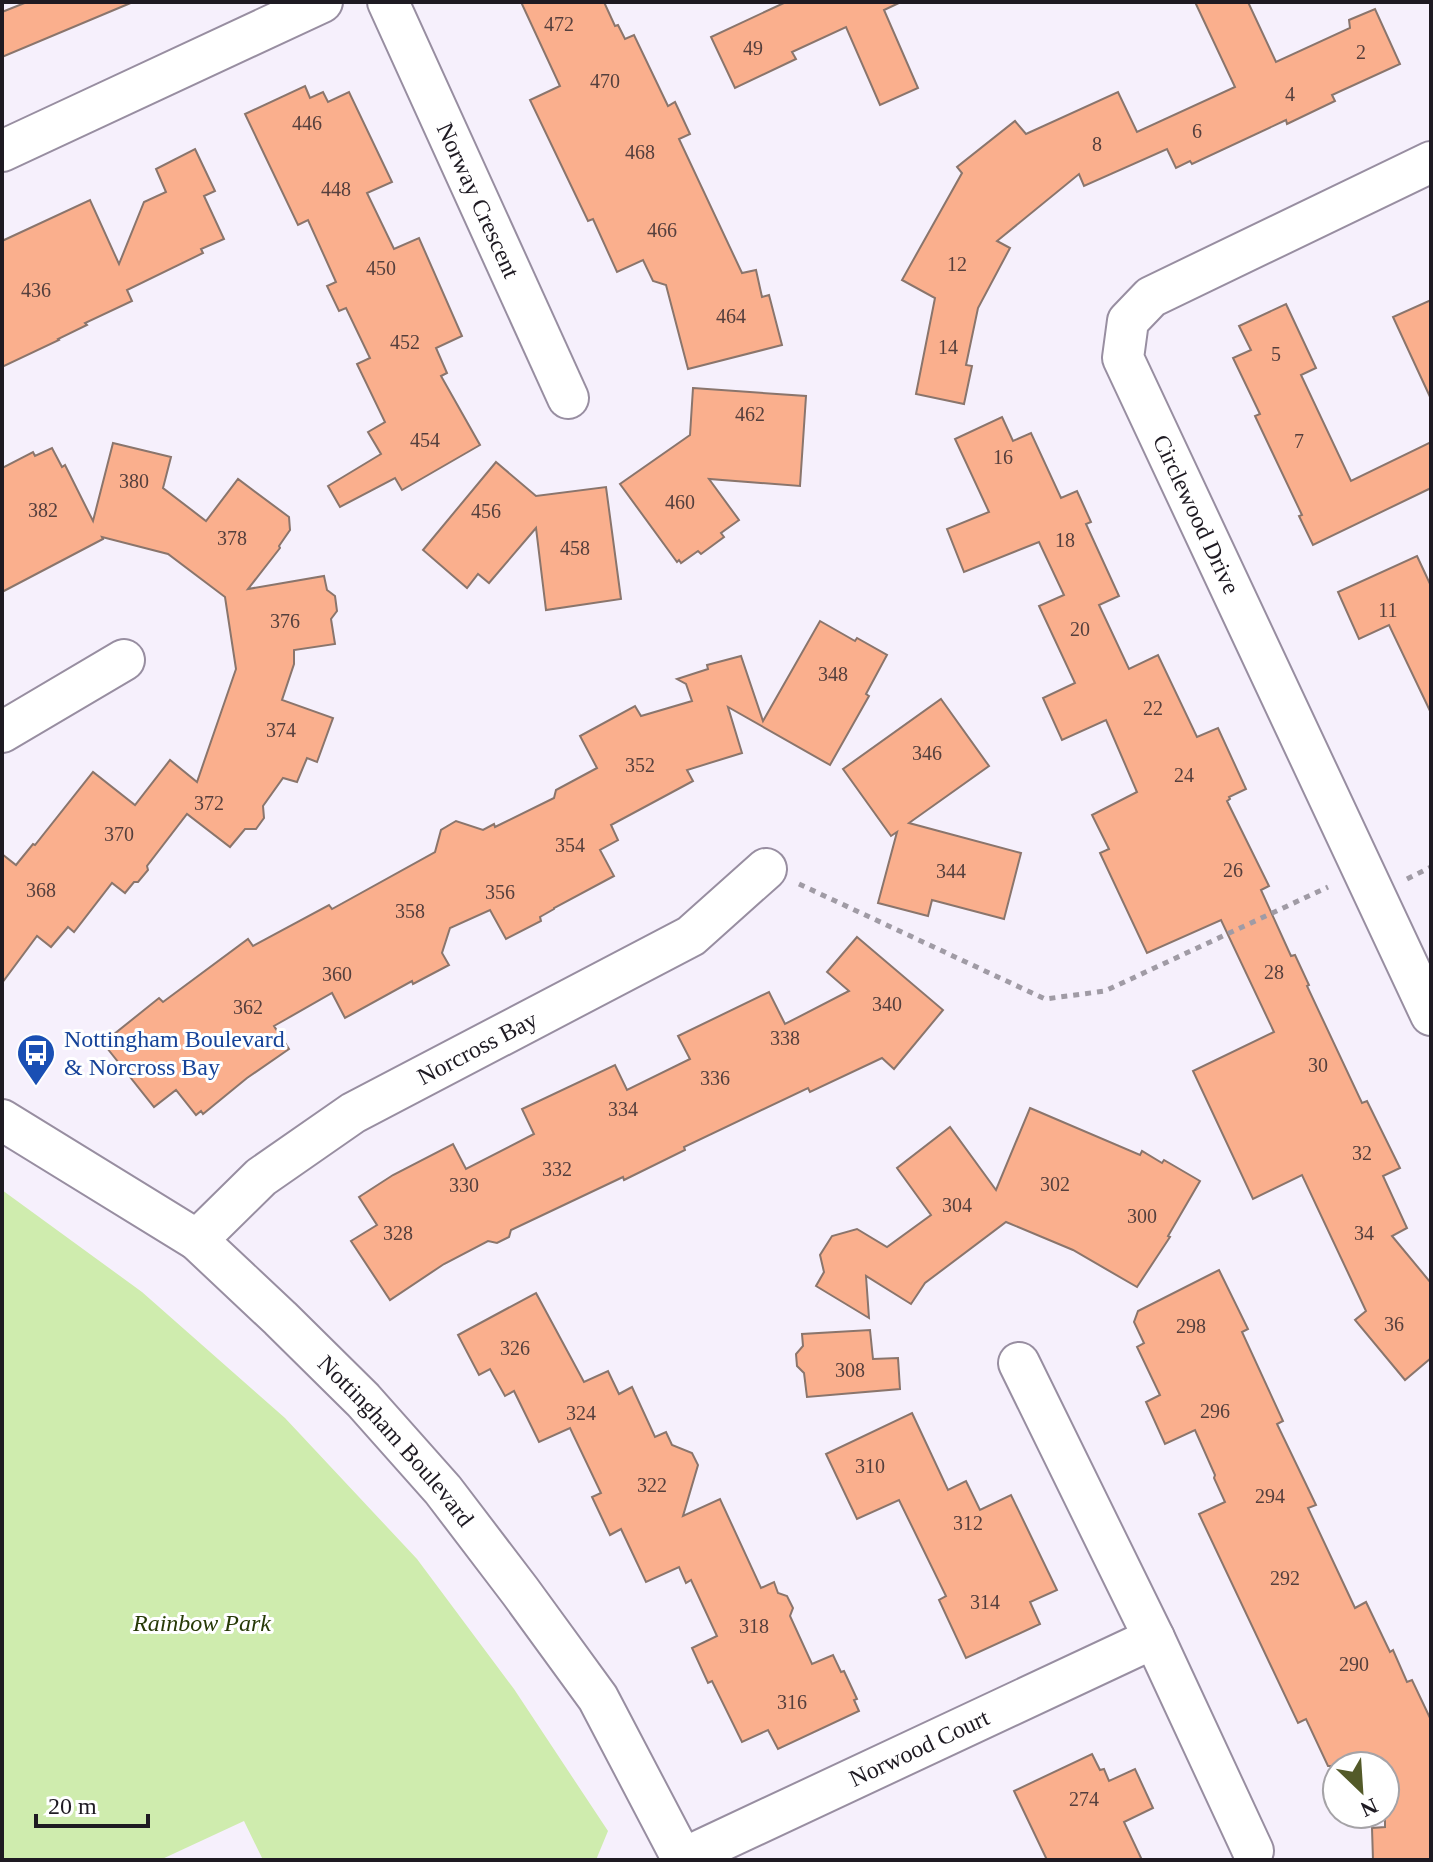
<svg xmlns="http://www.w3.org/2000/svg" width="1433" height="1862" font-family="'Times New Roman',serif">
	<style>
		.green { fill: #cfecae }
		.building { fill: #faaf8d; stroke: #8a756c; stroke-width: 2 }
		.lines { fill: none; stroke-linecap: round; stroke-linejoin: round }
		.minor-casing { stroke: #988ea1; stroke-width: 44 }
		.path { stroke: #a09ba5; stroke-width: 5; stroke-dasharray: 6 6; stroke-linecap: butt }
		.minor { stroke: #fff; stroke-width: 40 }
		.labels { text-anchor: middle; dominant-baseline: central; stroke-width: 6; stroke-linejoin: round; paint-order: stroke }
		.number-label { font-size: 20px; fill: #553f3d }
		.street-label { font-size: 24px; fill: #1e1a22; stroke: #fff }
		.transit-label { font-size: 24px; fill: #164399; stroke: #fff; text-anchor: start }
		.park-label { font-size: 24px; font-style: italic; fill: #273a07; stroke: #fff }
	</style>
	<rect width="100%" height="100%" fill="#f6f0fc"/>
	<path class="green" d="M2,1190L142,1292L285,1418L417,1559L514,1689L608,1831L596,1860H263L244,1821L160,1860H2Z"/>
	<g class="building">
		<path d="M27,2H133L2,57V12Z"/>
		<path d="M521,2H604L615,26L618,25L625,39L634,35L668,106L675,102L690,134L679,139L742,273L756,270L762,297L769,295L782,345L688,369L666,285L653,281L643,260L617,272L593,219L588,221L530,100L560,86Z"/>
		<path d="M786,2H901L884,10L918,88L880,105L846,27L792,52L796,59L735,88L711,37Z"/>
		<path d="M1195,2H1248L1276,62L1350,28L1349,20L1375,9L1400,64L1332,95L1335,101L1287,124L1286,120L1192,164L1190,161L1176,168L1167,149L1084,186L1079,174L997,241L1010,248L978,308L966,365L972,366L964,404L916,394L935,298L902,280L962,173L957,167L1015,121L1026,134L1118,92L1137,132L1235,87Z"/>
		<path d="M305,86L310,98L323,92L328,102L349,92L392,182L367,193L394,249L419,238L462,336L436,348L447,373L441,376L480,445L402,490L395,478L340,507L328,486L381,454L368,432L385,422L357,364L370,358L346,308L339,311L327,286L336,282L308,220L298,225L245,114Z"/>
		<path d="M195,149L215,191L204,196L224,239L201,249L203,253L127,290L132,301L85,323L87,325L58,339L59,340L2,367V241L90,200L119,264L144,202L166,192L156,169Z"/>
		<path d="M1431,300V399L1393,317Z"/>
		<path d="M1286,304L1316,368L1301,375L1351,481L1431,442V488L1313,545L1299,516L1302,515L1255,416L1260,414L1233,358L1251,350L1239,326Z"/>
		<path d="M693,388L806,396L800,486L709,479L739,520L721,533L724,537L701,554L698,551L681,563L679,560L677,562L620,484L690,435Z"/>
		<path d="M1002,417L1013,441L1031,433L1061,498L1077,491L1091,522L1086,524L1119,596L1099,605L1129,669L1158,655L1197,737L1218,728L1246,789L1229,797L1230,799L1227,801L1269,886L1261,890L1291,956L1295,955L1309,985L1307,986L1362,1103L1367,1101L1400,1168L1383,1176L1407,1228L1392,1236L1431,1283V1358L1405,1380L1355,1320L1366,1311L1302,1175L1253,1199L1193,1071L1274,1032L1221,920L1147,953L1100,853L1109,849L1092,815L1137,792L1106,720L1062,740L1043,698L1075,683L1039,606L1064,595L1039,542L964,572L947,529L989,512L955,439Z"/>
		<path d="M113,443L171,457L163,488L206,521L238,479L289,517L290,530L279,546L280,548L248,589L324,576L327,590L335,596L337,611L331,619L335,644L294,650V664L282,700L333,718L317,762L307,758L297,782L283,778L263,806L264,818L256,829H245L230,847L187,814L147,866L148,870L138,882H134L125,893L112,883L74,932L68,927L51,947L37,936L2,983V854L16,865L33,844L35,845L93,772L135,805L170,760L197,782L236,669L225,597L168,554L102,537L103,539L2,592V468L33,452L35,456L52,448L62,467L65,465L93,521Z"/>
		<path d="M496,462L536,496L606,487L621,599L546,610L536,528L489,583L478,574L467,588L423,550Z"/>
		<path d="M1417,556L1431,586V713L1389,625L1359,639L1338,592Z"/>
		<path d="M820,621L855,641L857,638L887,655L866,694L869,696L830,765L728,707L742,753L687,770L693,781L611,825L618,840L600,850L614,876L554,908V909L540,917L541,921L506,939L490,910L450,928L442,953L449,965L413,984L412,981L345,1018L332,993L274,1026L289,1049L247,1078L203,1114L201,1111L196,1115L176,1090L154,1107L103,1043L159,998L163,1002L248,939L253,946L329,905L332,909L435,852L441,830L456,821L483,830L494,824L495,827L554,798L556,790L597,768L580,736L635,706L641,716L692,701L686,684L677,679L708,669L707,665L741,656L763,721Z"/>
		<path d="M941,699L989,766L909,823L1021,853L1004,919L932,900L928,916L878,903L897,832L891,836L843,769Z"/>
		<path d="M857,937L943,1010L894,1069L882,1058L810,1092L808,1088L684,1147L685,1150L624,1180L623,1177L511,1230L509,1237L497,1243L488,1241L444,1264L390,1300L351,1241L377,1225L359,1197L393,1175L453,1144L466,1169L534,1134L522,1109L615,1065L627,1090L690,1059L678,1036L769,992L785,1024L849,991L827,972Z"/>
		<path d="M1030,1108L1140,1155L1142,1151L1162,1163L1164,1160L1200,1181L1168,1236L1170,1237L1137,1287L1073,1250L1006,1222L925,1283L911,1304L866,1276L869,1318L816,1286L824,1272L820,1255L832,1236L857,1229L887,1247L931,1215L897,1168L950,1127L996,1190Z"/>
		<path d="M1219,1270L1248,1329L1242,1332L1283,1421L1277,1424L1316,1505L1308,1508L1355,1608L1366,1602L1390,1652L1393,1650L1407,1682L1412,1680L1431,1720V1860H1373L1372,1828L1385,1827V1766H1328L1306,1719L1298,1723L1199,1514L1225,1502L1214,1478L1215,1475L1195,1430L1165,1444L1146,1402L1160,1395L1137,1347L1144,1343L1134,1322L1138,1311Z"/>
		<path d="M536,1293L584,1382L608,1371L619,1394L632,1387L655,1437L666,1432L672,1445L692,1453L698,1465L683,1516L720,1499L761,1588L774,1582L778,1593L787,1596L793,1608L790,1616L812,1664L833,1655L841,1672L844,1671L857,1699L854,1700L859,1711L778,1749L768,1730L742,1742L712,1681L708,1683L692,1648L717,1636L691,1580L686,1583L679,1567L646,1582L621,1529L610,1535L592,1497L601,1493L570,1428L539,1442L514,1391L505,1396L490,1369L479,1375L458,1335Z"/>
		<path d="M870,1330L873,1359L898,1358L900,1389L807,1397L804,1373L797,1366L796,1354L803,1346L802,1334Z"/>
		<path d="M912,1413L948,1490L966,1481L980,1510L1011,1495L1057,1590L1030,1602L1040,1624L966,1658L939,1600L946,1596L899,1500L857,1519L826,1454Z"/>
		<path d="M1092,1754L1100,1770L1104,1769L1109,1781L1135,1769L1153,1808L1124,1822L1142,1860H1047L1014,1791Z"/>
	</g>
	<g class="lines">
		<g class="minor-casing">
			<g id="minor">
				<path id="s1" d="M388,2L568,398"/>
				<path d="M2,151L322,2"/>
				<path id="s2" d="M1431,162L1151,297L1128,321L1123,358L1431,1015"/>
				<path d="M2,732L124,660"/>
				<path id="s3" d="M2,1120L197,1240L280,1318L363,1400L443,1490L520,1591L598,1698L683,1860"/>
				<path id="s4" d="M197,1240L261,1177L353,1113L691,936L766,869"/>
				<path d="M1019,1363L1154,1638L1253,1851"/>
				<path id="s5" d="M680,1860L1154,1638"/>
			</g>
		</g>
		<g class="path">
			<path d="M1407,879L1431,867"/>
			<path d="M799,884L1045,999L1105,991L1328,887"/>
		</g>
		<use href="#minor" class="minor"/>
	</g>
	<defs>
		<g id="bus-pin" transform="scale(2)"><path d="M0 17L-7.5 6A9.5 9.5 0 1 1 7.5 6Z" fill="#1a4fb4" stroke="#fff"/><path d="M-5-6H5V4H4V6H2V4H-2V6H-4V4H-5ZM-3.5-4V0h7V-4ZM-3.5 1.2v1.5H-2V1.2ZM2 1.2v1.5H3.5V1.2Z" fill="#fff"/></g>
	</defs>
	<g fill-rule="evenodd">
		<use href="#bus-pin" x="36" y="1053"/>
	</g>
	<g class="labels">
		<g class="number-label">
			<text x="559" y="24">472</text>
			<text x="753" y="48">49</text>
			<text x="1361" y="52">2</text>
			<text x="605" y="81">470</text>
			<text x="1290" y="94">4</text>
			<text x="307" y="123">446</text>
			<text x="1197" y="131">6</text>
			<text x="1097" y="144">8</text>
			<text x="640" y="152">468</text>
			<text x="336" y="189">448</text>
			<text x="662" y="230">466</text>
			<text x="957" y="264">12</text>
			<text x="381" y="268">450</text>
			<text x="36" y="290">436</text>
			<text x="731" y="316">464</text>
			<text x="405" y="342">452</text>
			<text x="948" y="347">14</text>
			<text x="1276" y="354">5</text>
			<text x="750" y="414">462</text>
			<text x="425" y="440">454</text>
			<text x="1299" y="441">7</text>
			<text x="1003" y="457">16</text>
			<text x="134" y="481">380</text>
			<text x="680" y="502">460</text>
			<text x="43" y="510">382</text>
			<text x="486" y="511">456</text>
			<text x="232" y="538">378</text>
			<text x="1065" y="540">18</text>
			<text x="575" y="548">458</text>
			<text x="1388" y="610">11</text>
			<text x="285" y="621">376</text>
			<text x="1080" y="629">20</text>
			<text x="833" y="674">348</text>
			<text x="1153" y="708">22</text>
			<text x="281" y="730">374</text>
			<text x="927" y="753">346</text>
			<text x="640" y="765">352</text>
			<text x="1184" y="775">24</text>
			<text x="209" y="803">372</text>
			<text x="119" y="834">370</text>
			<text x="570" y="845">354</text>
			<text x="1233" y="870">26</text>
			<text x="951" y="871">344</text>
			<text x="41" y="890">368</text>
			<text x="500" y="892">356</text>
			<text x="410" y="911">358</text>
			<text x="1274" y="972">28</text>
			<text x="337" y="974">360</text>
			<text x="887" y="1004">340</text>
			<text x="248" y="1007">362</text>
			<text x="785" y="1038">338</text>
			<text x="1318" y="1065">30</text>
			<text x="715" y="1078">336</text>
			<text x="623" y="1109">334</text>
			<text x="1362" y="1153">32</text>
			<text x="557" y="1169">332</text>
			<text x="1055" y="1184">302</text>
			<text x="464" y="1185">330</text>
			<text x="957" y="1205">304</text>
			<text x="1142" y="1216">300</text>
			<text x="398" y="1233">328</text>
			<text x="1364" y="1233">34</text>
			<text x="1394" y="1324">36</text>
			<text x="1191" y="1326">298</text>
			<text x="515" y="1348">326</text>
			<text x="850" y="1370">308</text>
			<text x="1215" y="1411">296</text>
			<text x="581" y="1413">324</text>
			<text x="870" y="1466">310</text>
			<text x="652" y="1485">322</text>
			<text x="1270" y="1496">294</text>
			<text x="968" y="1523">312</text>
			<text x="1285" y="1578">292</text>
			<text x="985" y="1602">314</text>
			<text x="754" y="1626">318</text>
			<text x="1354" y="1664">290</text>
			<text x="792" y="1702">316</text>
			<text x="1084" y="1799">274</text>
		</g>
		<g class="street-label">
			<text stroke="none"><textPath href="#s1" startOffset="218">Norway Crescent</textPath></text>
			<text stroke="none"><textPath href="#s2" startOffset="554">Circlewood Drive</textPath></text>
			<text stroke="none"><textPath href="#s4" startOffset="342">Norcross Bay</textPath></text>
			<text stroke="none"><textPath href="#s3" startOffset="512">Nottingham Boulevard</textPath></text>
			<text stroke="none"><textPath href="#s5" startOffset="264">Norwood Court</textPath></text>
		</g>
		<g class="transit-label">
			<text x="64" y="1039">Nottingham Boulevard<tspan x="64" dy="28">&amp; Norcross Bay</tspan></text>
		</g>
		<g class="park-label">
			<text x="202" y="1623">Rainbow Park</text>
		</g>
	</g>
	<rect width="1433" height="1862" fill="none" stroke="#1e1a22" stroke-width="8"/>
	<g transform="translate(1361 1790) rotate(155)"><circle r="38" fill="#ffffff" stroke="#a5a3a7" stroke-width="2"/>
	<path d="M0-6L14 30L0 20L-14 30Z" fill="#535a29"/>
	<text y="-12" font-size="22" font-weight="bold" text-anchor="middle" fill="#1e1a22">N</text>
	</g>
	<path d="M36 1814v12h112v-12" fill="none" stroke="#1e1a22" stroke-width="4"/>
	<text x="48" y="1814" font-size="24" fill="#1e1a22" stroke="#ffffff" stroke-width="6" paint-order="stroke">20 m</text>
</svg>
